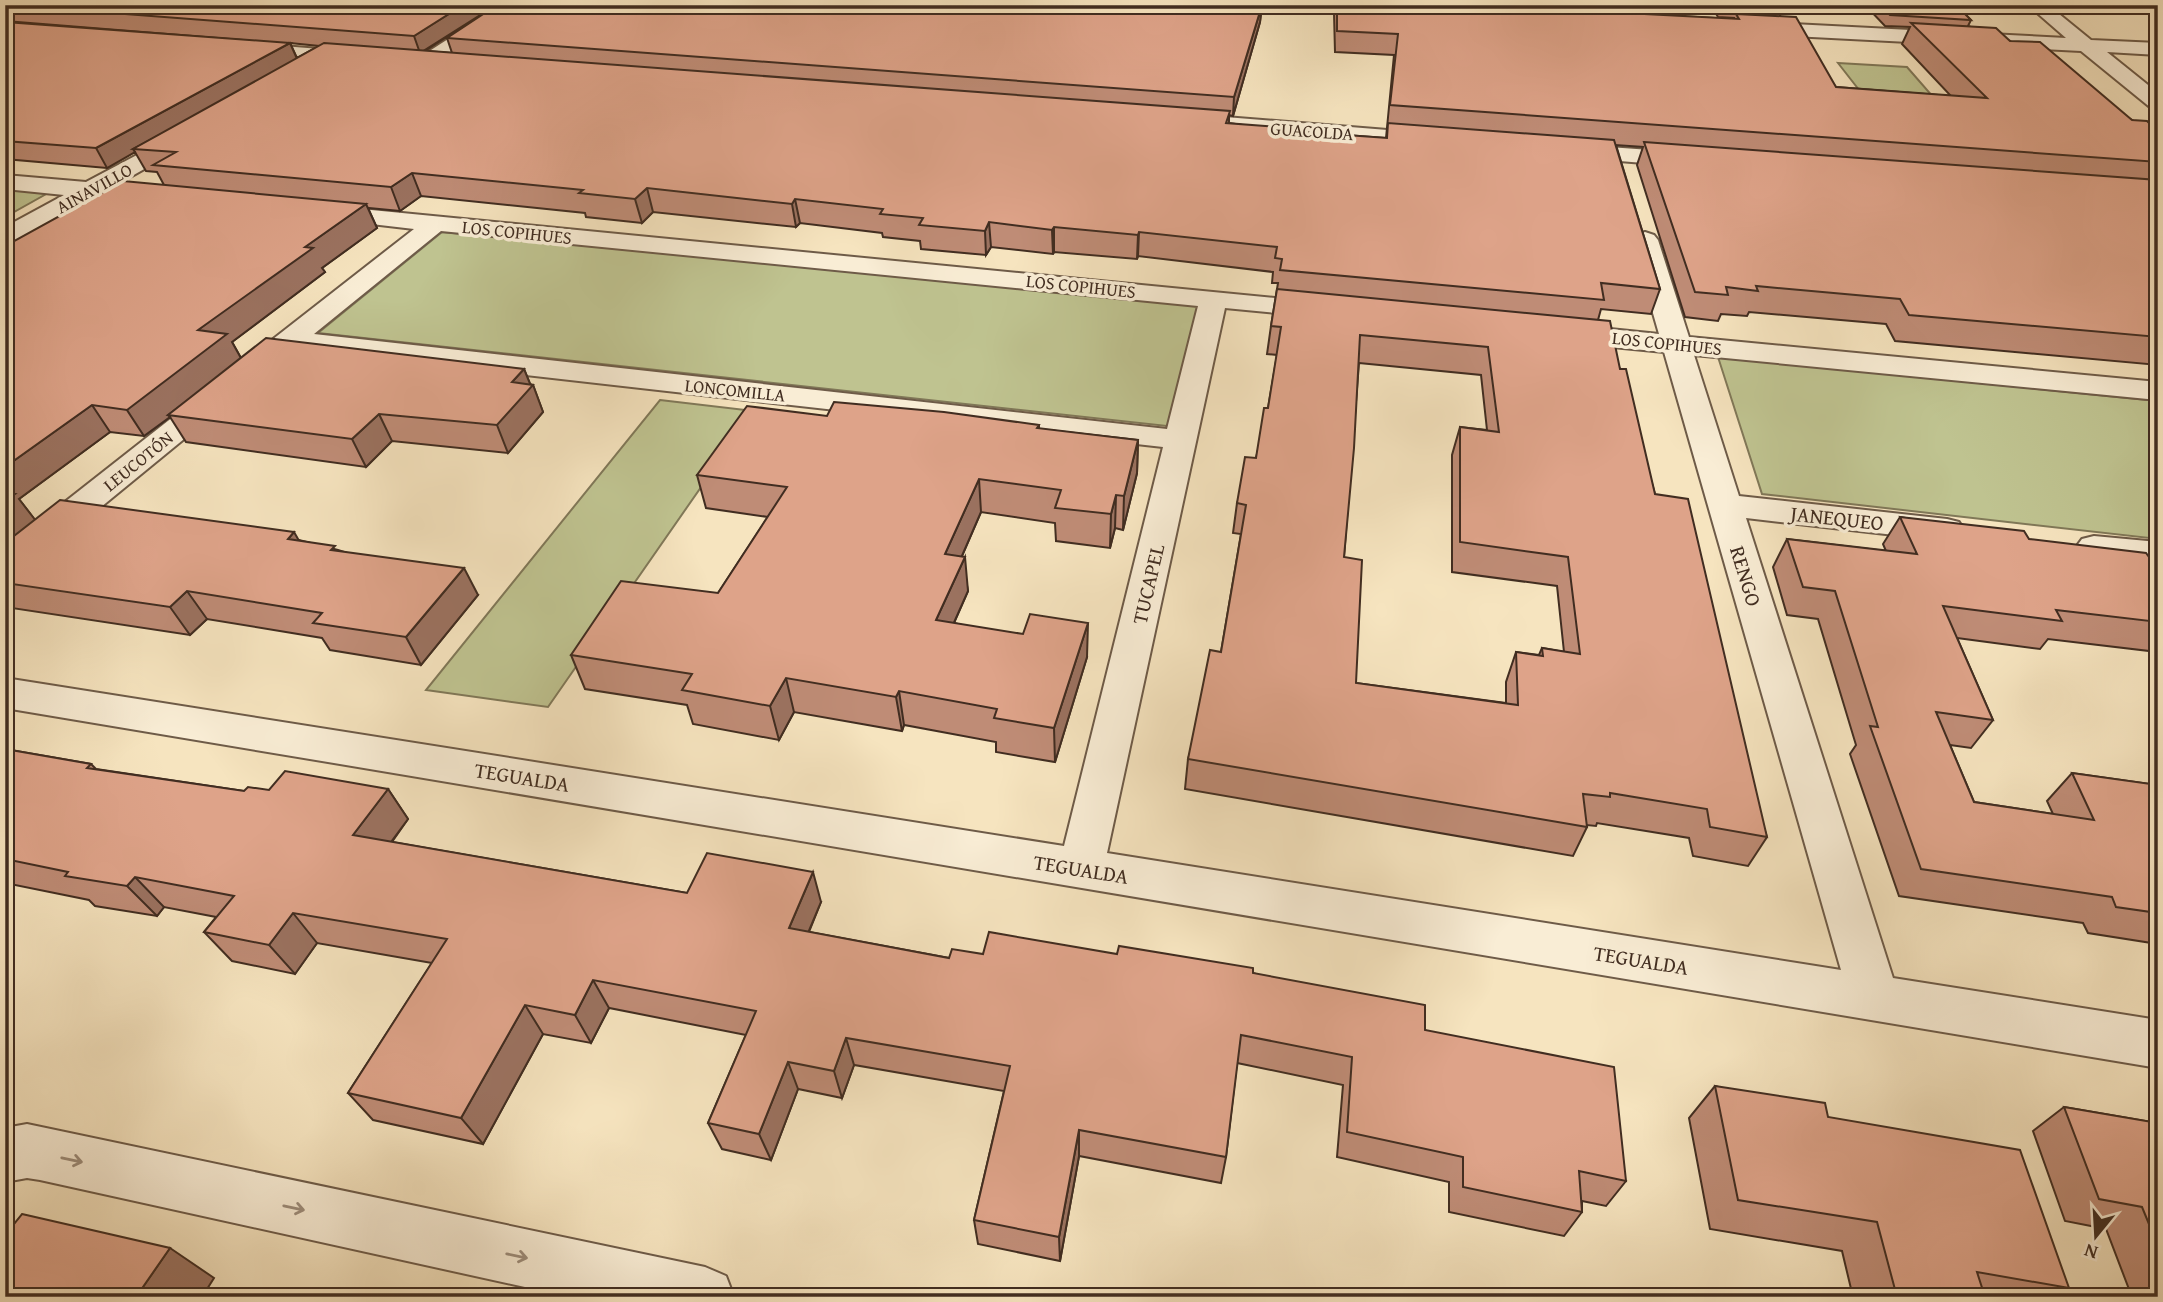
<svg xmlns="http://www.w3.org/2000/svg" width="2163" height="1302" font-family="'Gentium Book Plus',serif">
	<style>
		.green { fill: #bfc390; stroke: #807858; stroke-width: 2 }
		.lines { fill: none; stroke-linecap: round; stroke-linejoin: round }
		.minor-casing { stroke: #6e5b48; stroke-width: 4 }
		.minor { fill: #f9edd5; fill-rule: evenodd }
		.wall { fill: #bf8c76; stroke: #412d21; stroke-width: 2; fill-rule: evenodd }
		.shaded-wall { fill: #9b7260; stroke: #412d21; stroke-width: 2 }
		.building { fill: #dea389; stroke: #412d21; stroke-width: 2; fill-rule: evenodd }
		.oneway { stroke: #9d8d7b }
		.labels { text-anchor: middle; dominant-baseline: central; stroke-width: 7; stroke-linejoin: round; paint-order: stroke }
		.far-street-label { font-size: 18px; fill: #412d21; stroke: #f9edd5 }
		.street-label { font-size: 21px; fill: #412d21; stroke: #f9edd5 }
	</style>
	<rect width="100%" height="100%" fill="#f6e4bf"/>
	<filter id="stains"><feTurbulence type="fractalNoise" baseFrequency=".00286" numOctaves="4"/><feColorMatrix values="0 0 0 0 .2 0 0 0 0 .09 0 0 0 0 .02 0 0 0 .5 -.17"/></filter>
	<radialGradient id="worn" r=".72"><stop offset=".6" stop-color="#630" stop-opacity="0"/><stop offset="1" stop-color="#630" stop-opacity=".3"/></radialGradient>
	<g class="green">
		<path d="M1838,63L1907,67L1948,114L1874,109Z"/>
		<path d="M5,189L48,193L5,217Z"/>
		<path d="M442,232L1206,305L1176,427L318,333Z"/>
		<path d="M1718,357L2158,401V539L1762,494Z"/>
		<path d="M660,400L754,411L548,707L426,690Z"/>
	</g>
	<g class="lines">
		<g class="minor-casing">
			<g id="minor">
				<path d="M501,5H523L431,67H417L414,63L417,59Z"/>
				<path d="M1309,5H1392L1395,9L1386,14L1318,10Z"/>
				<path d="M1660,5H1678L1689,24L1687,28H1673Z"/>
				<path d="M2028,5H2048L2091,40L2158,43V55L2107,52L2158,93V110L2151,108L2081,51L1753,34L1744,28L1753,22L2066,38Z"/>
				<path d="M244,43L358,52L368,58L358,64L237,53L234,49L237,45Z"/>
				<path d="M1225,117L1437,134L1445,136L1448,141L1445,146L1437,148L1217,129L1214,124L1217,119Z"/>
				<path d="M184,130L192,132L195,137L192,142L116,185L164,191L168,196L164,201L156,203L94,197L14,243L5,246V227L64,195L5,189V175L86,182Z"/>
				<path d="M1567,144L1692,153L1700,155L1703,160L1700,165L1692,167L1559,156L1556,151L1559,146Z"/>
				<path d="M320,205L1337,304L1341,310L1337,316L1327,318L1225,308L1107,853L1841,970L1664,352L1561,342L1551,339L1547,333L1551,327L1561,324L1659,334L1632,240L1636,235L1645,232L1654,235L1658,240L1689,337L2158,382V400L1694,355L1739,496L1947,519L1959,522L1964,530L1959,538L1947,541L1746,518L1893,978L2158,1020V1068L5,708V678L1064,846L1163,447L296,349C286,357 279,358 268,355L264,349L268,343L414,229L311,217L308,212L311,207ZM441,231L1198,306L1167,429L314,334Z"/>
				<path d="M217,388L228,391L232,397L228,403L18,575L5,579V549L206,391Z"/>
				<path d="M2094,536L2158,542V565L2082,555L2076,547L2082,539Z"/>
				<path d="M27,1124L705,1267L726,1276L734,1297H570L40,1180L27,1178L5,1182V1128Z"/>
			</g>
		</g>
		<use href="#minor" class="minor"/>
	</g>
	<g class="wall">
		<path d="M5,5H496L425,51L452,53L447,38L1262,5L1260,22L1233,116L1229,115V123L1278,130L1386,138L1394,55L1335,52L1334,13L1335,5H1591V7L1606,12L1734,19V18L1718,17L1711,5H1783L1780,16L1836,87L1951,96L1902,44L1910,27L1885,26L1865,5H1956L1971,20L1968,26L2010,41L2132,120L2158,132V365L1895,341L1886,324L1749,312L1747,316L1721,314L1718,321L1685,317L1637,165L1643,147L1616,145L1660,289L1651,314L1601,309L1598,320L1620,369L1655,494L1767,837L1748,866L1693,856L1689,838L1597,823L1596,826L1587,825V827L1573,856L1185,789L1188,759L1221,652L1241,534L1233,533L1237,503L1256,458L1268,408L1277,355L1267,354L1271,326L1278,283H1272L1273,272L1138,256L1137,259L1054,252L1053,254L991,247L986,255L921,249L920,241L883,237L882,233L800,223L796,227L653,212L642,223L586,217L585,213L421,196L400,211L368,208L377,228L322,268L325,272L232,342L241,358L524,369L530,384L533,385L543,412L508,453L392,441L366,467L186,442L170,417L144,436L110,432L19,499L35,520L299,540L338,550L478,595L421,665L330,650L322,638L207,619L190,635L5,607V246L164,185L157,172L146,171L135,152L107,168L5,159V22L243,40L5,21ZM290,43L319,46L297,58ZM1359,363L1481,375L1487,430L1460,427L1452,455V572L1557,586L1564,652L1542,648L1539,655L1516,652L1506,682V703L1356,683L1344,557Z"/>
		<path d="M827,416L1039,425V429L1138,440L1137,473L1123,530L1115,528L1110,548L1056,541L1055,523L981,512L962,556L968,591L954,623L1087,657L1055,762L996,752V742L904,725L902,731L794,712L779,740L693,724L687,705L585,689L571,655L718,593L768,517L706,508L697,475Z"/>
		<path d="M1900,517L2158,562V652L2048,639L2040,649L1957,638L1993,720L1971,748L1950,745L1974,802L2053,814L2047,801L2072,773L2158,785V944L2088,933L2083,923L1899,896L1850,754L1856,745L1818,619L1787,615L1773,567L1787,539L1886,551L1883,544Z"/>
		<path d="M5,749L91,764L96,769L244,791L388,789L408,819L392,842L687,893L821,902L809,932L949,958L983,954H1117L1253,973L1425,1030L1626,1181L1606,1206L1582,1201V1212L1564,1236L1449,1212V1182L1337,1157L1343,1085L1237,1063L1226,1157L1221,1183L1079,1156L1060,1261L978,1244L974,1220L1004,1091L854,1065L842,1098L798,1089L771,1160L722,1149L708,1123L746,1035L609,1008L591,1043L543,1034L483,1144L373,1120L348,1093L432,963L317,943L295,974L232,961L204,932L216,917L164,907L157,916L95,906L89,900L5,883Z"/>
		<path d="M1715,1086L1828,1117L2069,1288L2055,1297H1853L1842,1251L1710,1229L1689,1118Z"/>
		<path d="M2064,1107L2158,1123V1297H2132L2106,1229L2065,1221L2033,1131Z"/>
	</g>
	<g class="shaded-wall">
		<path d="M463,5H496L420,53L414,36Z"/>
		<path d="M1262,5L1260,22L1233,116L1234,97Z"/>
		<path d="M290,43L298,61L133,149L135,152L107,168L96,148Z"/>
		<path d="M412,173L421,196L400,211L391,187Z"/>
		<path d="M647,188L653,212L642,223L635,199Z"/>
		<path d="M795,199L800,223L796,227L792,204Z"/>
		<path d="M366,204L377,228L322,268L325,272L232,342L242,360L168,415L170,417L144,436L127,410L198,330L305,247Z"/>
		<path d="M989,222L991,247L986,255L985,231Z"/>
		<path d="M1054,227V252L1053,254L1052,230Z"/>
		<path d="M1139,232L1138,256L1137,259L1138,235Z"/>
		<path d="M524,369L531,386L533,385L543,412L508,453L497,425L512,382Z"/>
		<path d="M92,405L110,432L19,499L36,521L5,545V467Z"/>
		<path d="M379,414L392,441L366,467L352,439Z"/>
		<path d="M1138,440L1137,473L1123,530L1124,496Z"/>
		<path d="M979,479L981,512L948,588L945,554Z"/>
		<path d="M1116,495L1115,528L1110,548L1111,514Z"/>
		<path d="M294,532L310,560L288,539Z"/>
		<path d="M965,557L968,591L940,654L936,620Z"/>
		<path d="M464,568L478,595L421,665L406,637Z"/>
		<path d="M187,591L207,619L190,635L170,607Z"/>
		<path d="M1088,623L1087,657L1055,762L1054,728Z"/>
		<path d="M786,678L794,712L779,740L770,706Z"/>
		<path d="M899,691L904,725L902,731L896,697Z"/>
		<path d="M388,789L408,819L374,865L353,835Z"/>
		<path d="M813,872L821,902L798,957L789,928Z"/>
		<path d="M135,877L164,907L157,916L127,886Z"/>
		<path d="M293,913L317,943L295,974L269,945Z"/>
		<path d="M593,980L609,1008L591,1043L575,1015Z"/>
		<path d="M525,1005L543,1034L483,1144L461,1118Z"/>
		<path d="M846,1038L854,1065L842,1098L834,1071Z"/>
		<path d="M788,1062L798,1089L771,1160L759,1134Z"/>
		<path d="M1079,1130V1156L1060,1261L1059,1237Z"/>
		<path d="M170,1248L214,1278L202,1297H136Z"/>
	</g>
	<g class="building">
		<path d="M7,5H463L414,36Z"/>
		<path d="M497,5H1262L1234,97L447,38Z"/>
		<path d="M1337,5H1563L1603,7L1606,12L1739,19L1736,14L1796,17L1836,87L1987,98L1911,23L1996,28L2010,41L2040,42L2132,120L2147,121L2158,132V162L1390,105L1398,34L1337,31Z"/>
		<path d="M1880,5H1956L1971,20L1890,15Z"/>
		<path d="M5,22L290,43L96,148L5,141Z"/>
		<path d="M324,43L1230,111L1226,123L1278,127L1277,130L1387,138L1388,123L1614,140L1660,289L1601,283L1604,300L1280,270L1282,259L1275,258L1277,247L1139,232L1138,235L1054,227L1052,230L989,222L985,231L919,225L923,218L880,214L883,209L795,199L792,204L647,188L635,199L579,193L583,190L412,173L391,187L153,165L176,152L133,149Z"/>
		<path d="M1644,142L2158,180V337L1909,315L1900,299L1756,286L1758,291L1726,287L1728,295L1695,292Z"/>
		<path d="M123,181L366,204L305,247L313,248L198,330L227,334L127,410L92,405L5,467V246Z"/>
		<path d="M1277,289L1610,321L1620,369H1626L1655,494L1688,499L1767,837L1710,827L1707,809L1610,793V797L1583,794L1587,827L1188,759L1210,650L1221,652L1246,505L1237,503L1245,457L1256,458L1264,408H1268L1281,327L1271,326ZM1360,335L1488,347L1499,432L1460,427V542L1568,557L1580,654L1542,648L1543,656L1516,652L1518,705L1356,683L1362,560L1344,557L1354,448Z"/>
		<path d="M266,338L524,369L512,382L533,385L497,425L379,414L352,439L168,415Z"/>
		<path d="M834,402L944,412L1039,425L1037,428L1138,440L1124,496L1116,495L1111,514L1055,508L1061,490L979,479L945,554L965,557L936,620L1023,634L1030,614L1088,623L1054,728L994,718L997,709L899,691L896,697L786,678L770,706L682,690L692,674L571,655L621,581L718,593L787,487L697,475L747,406L827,416Z"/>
		<path d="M5,493L15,494L5,501Z"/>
		<path d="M60,500L294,532L288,539L335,546L331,550L464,568L406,637L313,623L322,613L187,591L170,607L5,583V543Z"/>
		<path d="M1900,517L2024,531L2029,539L2146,553L2152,561L2158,562V622L2056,610L2062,621L1943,606L1993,720L1936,712L1974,802L2094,820L2072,773L2158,785V913L2116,907L2112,897L1921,869L1870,726L1878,727L1835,591L1803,587L1787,539L1917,554Z"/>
		<path d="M5,749L91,764L87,768L244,791L248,787L269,790L285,771L388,789L353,835L687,893L707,853L813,872L789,928L949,958L952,949L983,954L989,932L1117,954L1119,946L1253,968V973L1425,1005V1030L1614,1067L1626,1181L1579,1171L1582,1212L1463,1187V1157L1347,1132L1352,1057L1241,1035L1226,1157L1079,1130L1059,1237L974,1220L1010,1066L846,1038L834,1071L788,1062L759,1134L708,1123L756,1011L593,980L575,1015L525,1005L461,1118L348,1093L447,939L293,913L269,945L204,932L234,896L135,877L127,886L65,876L68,872L5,859Z"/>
		<path d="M1715,1086L1825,1103L1828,1117L2020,1150L2069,1288L1977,1272L1985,1297H1897L1877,1222L1738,1200Z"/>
		<path d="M2064,1107L2158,1123V1246L2142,1207L2099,1199Z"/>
		<path d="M22,1214L170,1248L136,1297H5V1235Z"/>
	</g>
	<defs><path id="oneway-shaft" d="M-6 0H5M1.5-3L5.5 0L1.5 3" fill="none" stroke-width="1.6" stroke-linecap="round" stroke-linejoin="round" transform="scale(1.75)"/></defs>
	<g class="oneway">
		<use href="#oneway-shaft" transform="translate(72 1160) rotate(12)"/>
		<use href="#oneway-shaft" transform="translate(294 1208) rotate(12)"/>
		<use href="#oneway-shaft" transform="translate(517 1256) rotate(12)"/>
	</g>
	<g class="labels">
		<g class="far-street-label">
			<text transform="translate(1312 131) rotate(4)">GUACOLDA</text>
			<text transform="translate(94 188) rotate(-29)">AINAVILLO</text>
			<text transform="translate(517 232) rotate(6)">LOS COPIHUES</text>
			<text transform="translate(1081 286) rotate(6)">LOS COPIHUES</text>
			<text transform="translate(1667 343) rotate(6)">LOS COPIHUES</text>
			<text transform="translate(735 390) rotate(6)">LONCOMILLA</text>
			<text transform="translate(138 461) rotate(-39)">LEUCOTÓN</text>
		</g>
		<g class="street-label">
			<text transform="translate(1837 518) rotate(6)">JANEQUEO</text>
			<text transform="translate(1746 576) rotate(73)">RENGO</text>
			<text transform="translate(1148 584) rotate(-77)">TUCAPEL</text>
			<text transform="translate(522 777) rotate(9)">TEGUALDA</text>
			<text transform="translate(1081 869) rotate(9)">TEGUALDA</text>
			<text transform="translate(1641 960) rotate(9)">TEGUALDA</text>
		</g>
	</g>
	<rect width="2163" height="1302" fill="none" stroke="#f6e4bf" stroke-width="28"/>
	<rect x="7" y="7" width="2149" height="1288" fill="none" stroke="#412d21" stroke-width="3.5"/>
	<rect x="14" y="14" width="2135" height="1274" fill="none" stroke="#412d21" stroke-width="2"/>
	<g transform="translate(2096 1236) rotate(198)" stroke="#f9edd5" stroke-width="5" paint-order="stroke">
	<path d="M0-5L12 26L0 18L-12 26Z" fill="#412d21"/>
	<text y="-10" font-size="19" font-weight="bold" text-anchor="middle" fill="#412d21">N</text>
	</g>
	<rect width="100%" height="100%" filter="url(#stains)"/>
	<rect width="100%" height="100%" fill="url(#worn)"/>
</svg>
